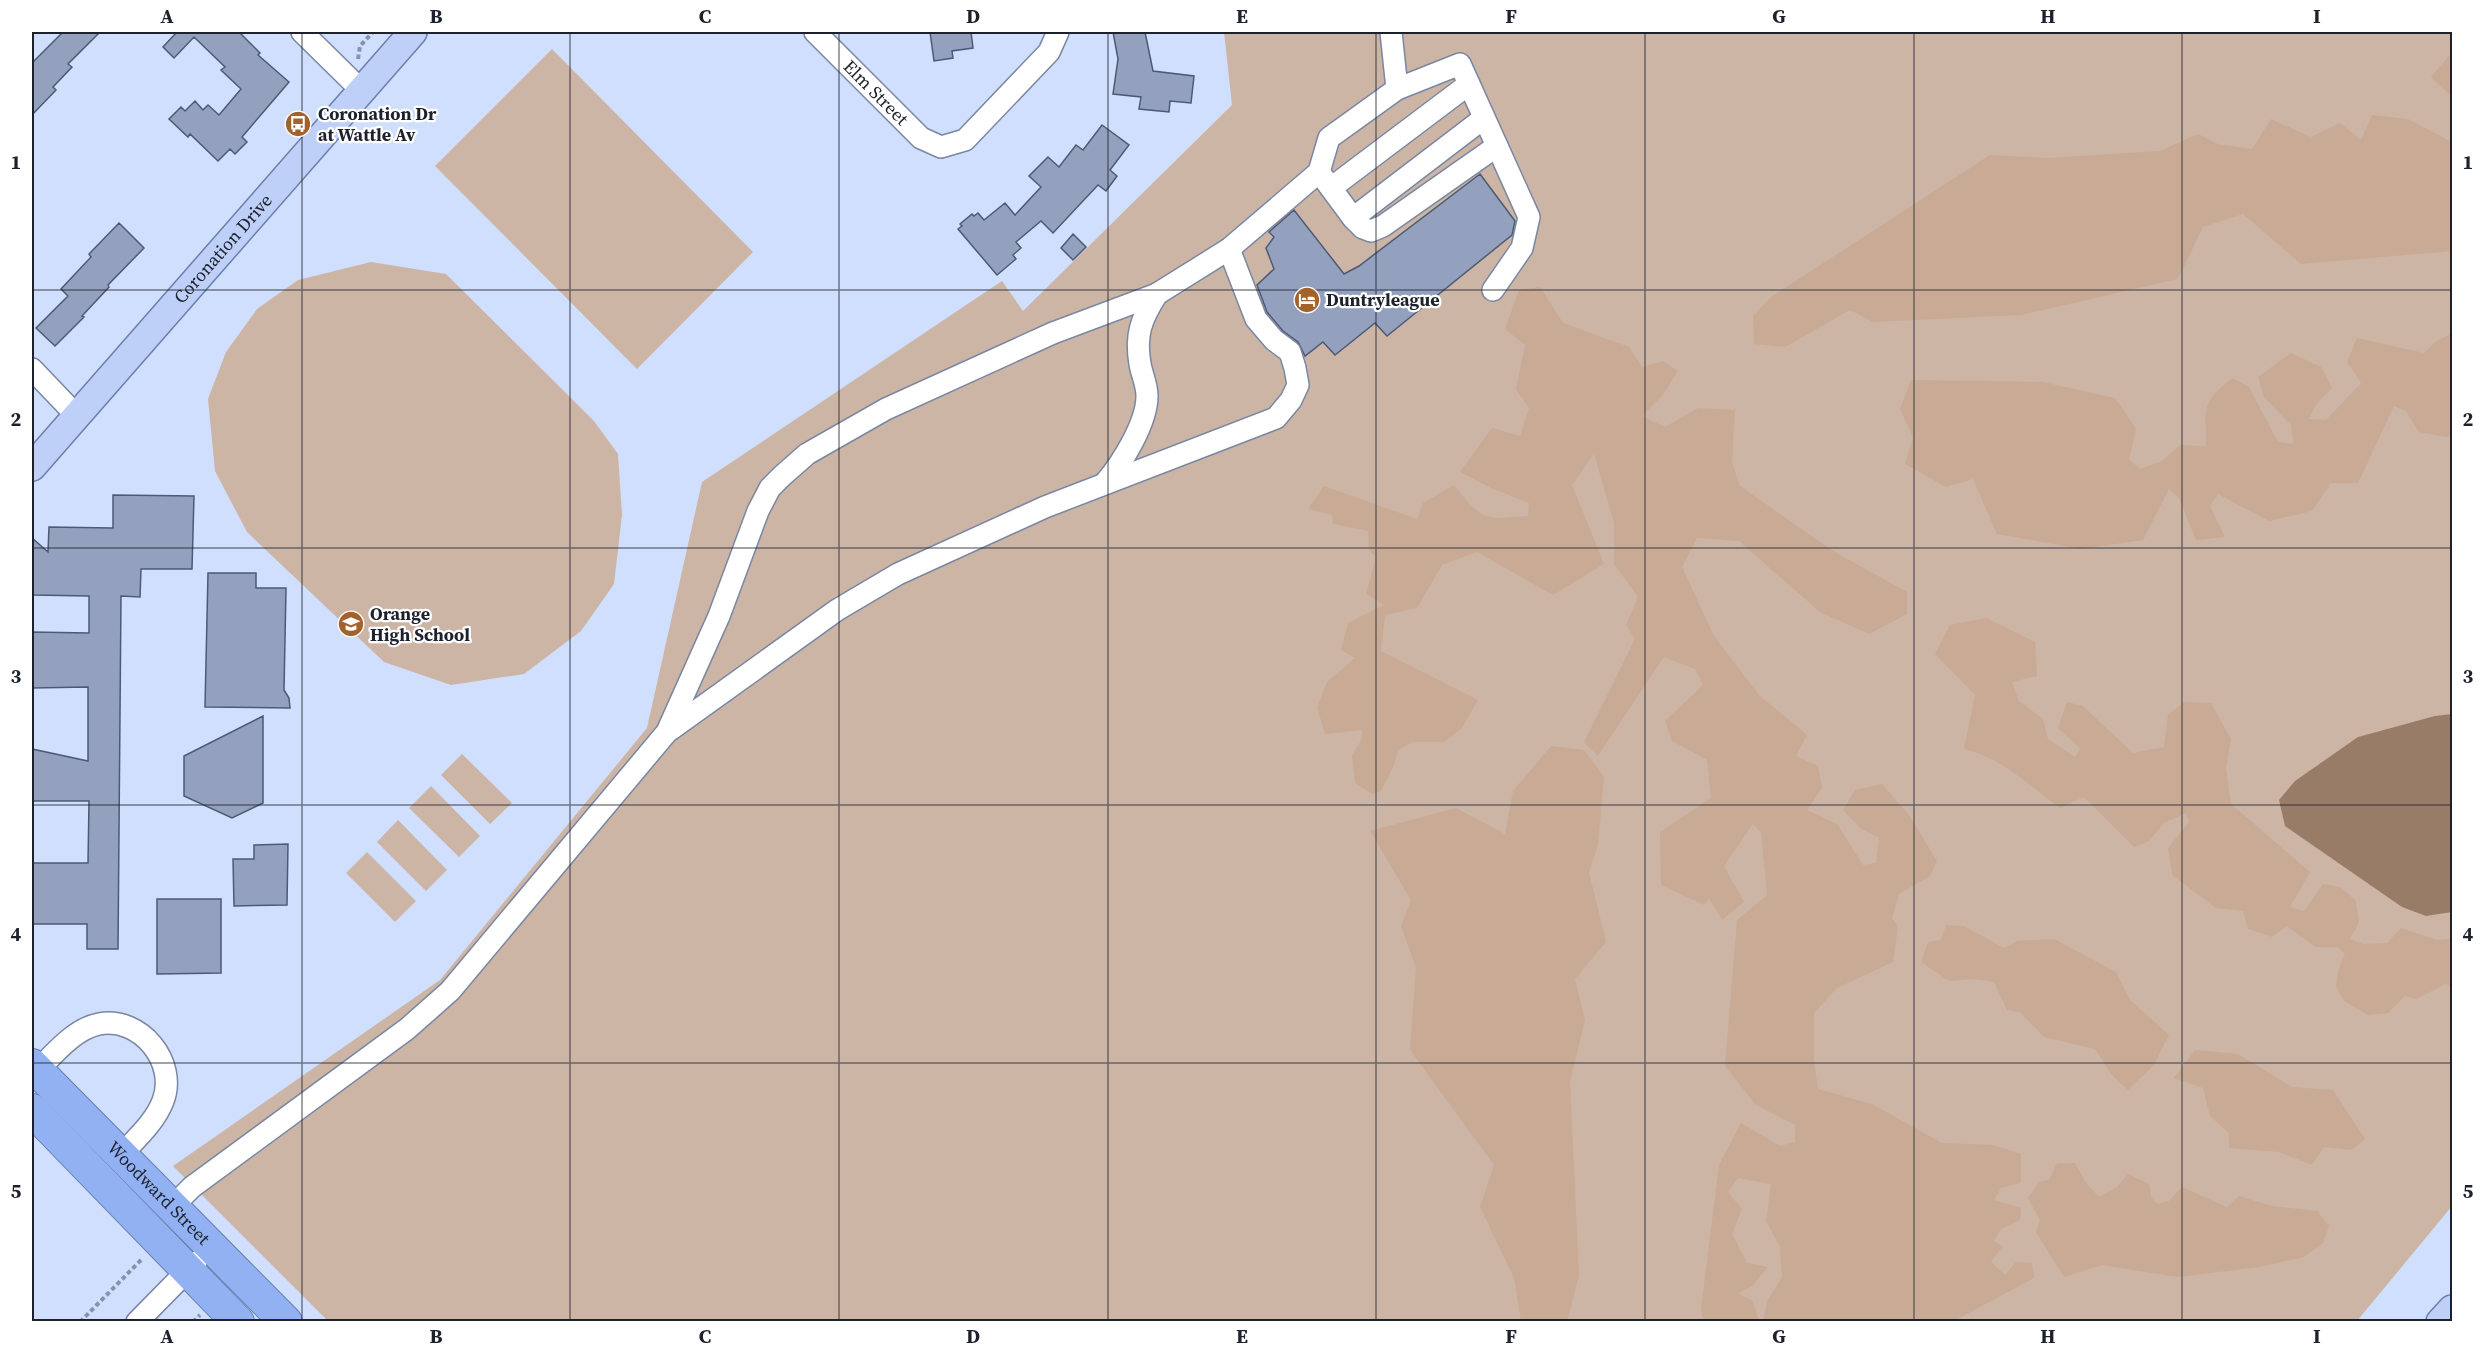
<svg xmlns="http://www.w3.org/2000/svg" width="2484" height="1353" viewBox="0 0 2484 1353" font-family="'Source Serif 4',serif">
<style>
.green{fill:#ccb5a5}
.forest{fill:#c9aa95}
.water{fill:#987c67}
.building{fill:#93a1be;stroke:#4d5a74;stroke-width:1.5}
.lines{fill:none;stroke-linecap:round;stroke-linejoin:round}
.minor-casing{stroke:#7987a3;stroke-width:24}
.major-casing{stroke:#697fad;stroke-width:30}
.highway-casing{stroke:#697fad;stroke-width:34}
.path{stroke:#8893aa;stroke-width:4;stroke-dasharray:4.5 3;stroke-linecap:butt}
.minor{stroke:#fff;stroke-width:21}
.major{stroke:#bed0f7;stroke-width:27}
.highway{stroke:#92b1f2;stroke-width:32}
.grid{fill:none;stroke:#1c212c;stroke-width:1.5;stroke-opacity:0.55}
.labels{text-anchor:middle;stroke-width:4.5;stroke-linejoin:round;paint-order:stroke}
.street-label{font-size:18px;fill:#1c212c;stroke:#fff}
.poi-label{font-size:18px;font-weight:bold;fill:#1c212c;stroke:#fff;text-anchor:start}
.neatline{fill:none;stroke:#1c212c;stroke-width:2}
.grid-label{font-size:20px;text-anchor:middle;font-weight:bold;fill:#1c212c}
</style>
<rect width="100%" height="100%" fill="#d0dffe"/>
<path class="green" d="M1224,32H2452V1206L2357,1321H328L173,1166L440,980L647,728L702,482L1002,281L1023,311L1232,105Z
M552,49L753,252L637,369L435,166Z
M371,262L446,274L594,421L618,454L622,515L614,584L581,631L524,674L451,685L384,662L247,532L215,471L208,399L226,352L257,309L298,280Z
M462,754L512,803L490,824L441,775Z
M431,786L480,836L459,857L409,808Z
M398,820L447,870L426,891L377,842Z
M367,852L416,901L395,922L346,873Z"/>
<path class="forest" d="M2452,52V97L2431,77Z
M2372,115L2408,119L2452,142V251L2301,264L2243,214L2203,227L2178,279L2021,315L1873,322L1850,310L1785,347L1754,344L1753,316L1771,297L1990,155L2047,158L2160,151L2198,134L2218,144L2252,149L2271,119L2311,137L2340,123L2361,140Z
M1540,287L1563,323L1629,347L1642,367L1663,361L1678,371L1663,395L1642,416L1665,427L1698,408L1735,410L1732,462L1740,486L1833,551L1907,592V614L1869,634L1820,612L1739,541L1697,538L1682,567L1714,636L1759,695L1807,735L1796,756L1818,766L1822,788L1807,810L1837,824L1863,865L1876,863L1879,838L1860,828L1843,810L1855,790L1882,784L1909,815L1937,861L1930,876L1899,894L1892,918L1898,926L1893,962L1837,988L1814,1013V1061L1818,1089L1872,1104L1942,1143L1994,1145L2021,1154V1183L2001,1188L1994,1200L2021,1208L2020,1220L2001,1229L1994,1241L2003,1246L1991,1262L2005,1275L2016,1262L2032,1263L2034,1278L1954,1321H1763L1767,1301L1782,1277L1780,1247L1766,1221L1771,1184L1738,1178L1728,1192L1742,1209L1732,1234L1747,1263L1768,1267L1753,1285L1738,1294L1752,1300L1759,1320L1703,1321L1701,1309L1719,1165L1741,1123L1780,1146L1795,1142V1125L1755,1104L1725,1066L1737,920L1767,895L1761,833L1753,824L1724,866L1744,902L1722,920L1709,898L1704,905L1661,885L1660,832L1711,798L1707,760L1672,741L1665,721L1703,685L1695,669L1664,657L1598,756L1584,742L1635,639L1626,625L1638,597L1614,564V523L1594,454L1572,485L1604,564L1553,595L1477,552L1442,565L1417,608L1385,615L1381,651L1478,700L1462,728L1444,742H1413L1398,750L1394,765L1381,791L1372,794L1355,783L1352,755L1362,739V730L1325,734L1317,707L1327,682L1355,658L1341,650L1348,623L1384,605L1366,594L1376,557L1369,550L1368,531L1333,524L1332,515L1308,509L1324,486L1417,519L1423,503L1454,485C1484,522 1481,519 1528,516L1529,503L1491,488L1460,472L1492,428L1520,436L1529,408L1516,389L1525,345L1505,329L1519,290Z
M2452,333V435L2447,437L2419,432L2406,411L2394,406L2358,483H2331L2312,511L2269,521L2218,494L2210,506L2225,537L2196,540L2179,498L2169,489L2143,540L2081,549L1997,534L1973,479L1946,487L1905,464L1913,437L1900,409L1911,380L2043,382L2115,398L2136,429L2129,459L2140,469L2162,461L2180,445L2206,446C2206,410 2200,402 2233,378L2249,387L2278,442L2293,444L2291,425L2264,397L2258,377L2291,353L2321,367L2332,388L2317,403L2309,419L2326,420L2361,383L2347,362L2357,338L2424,353L2435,342Z
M1986,618L2035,642L2037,676L2012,682L2019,701L2043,719L2048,739L2075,757L2080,748L2058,728L2067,702L2083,706L2133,753L2164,747L2168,715L2184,702L2211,703L2231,739L2226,769L2231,804L2310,872L2290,907L2304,911L2323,884L2340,887L2356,901L2359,922L2350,939L2363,944L2387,943L2401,928L2437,940L2452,939V987L2446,984L2416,999L2405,996L2388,1013L2368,1015L2344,1001L2336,986L2339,968L2345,954L2338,947H2315L2287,926L2272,937L2248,929L2243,911L2216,908L2172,875L2168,848L2189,822L2186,813L2164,823L2149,841L2134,847L2084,797L2060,808C2026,784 2006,760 1964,749L1975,695L1935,654L1950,625Z
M1551,746L1584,750L1604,777L1598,845L1589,872L1606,942L1575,979L1585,1020L1570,1082L1579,1276L1567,1321H1521L1514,1278L1480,1207L1494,1165L1410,1050L1416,968L1401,926L1411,900L1370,831L1456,808L1505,834L1513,791Z
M1946,925L1964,926L2004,948L2017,941L2054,939L2116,972L2130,1000L2169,1035L2154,1065L2128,1090L2112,1075L2095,1049L2044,1037L2020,1012L2007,1010L1994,982L1973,979L1949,981L1921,962L1928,942L1941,940Z
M2195,1050L2238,1054L2292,1087L2333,1090L2365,1139L2351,1150L2324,1147L2312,1165L2279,1152L2229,1148V1133L2210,1116L2203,1088L2174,1078Z
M2057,1163H2075L2086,1183L2099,1197L2117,1187L2128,1174L2149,1184L2151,1197L2157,1204L2169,1201L2182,1187L2227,1207L2239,1196L2272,1206L2317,1211L2329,1226L2323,1243L2304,1257L2259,1267L2178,1277L2102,1265L2064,1277L2036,1232L2040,1220L2028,1198L2039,1182L2049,1180Z"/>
<path class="water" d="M2452,714V912L2426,916L2402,907L2285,826L2279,800L2295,781L2358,737L2435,716Z"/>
<path class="building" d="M63,32H100L68,64L72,67L53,87L56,90L32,115V63Z
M177,32H239L260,53L258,55L289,82L242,137L247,142L235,154L230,149L218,161L190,134L188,137L169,119L181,107L185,111L195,101L203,110L208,105L219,115L241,89L221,70L225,67L194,37L174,58L163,47Z
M930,32H971L973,48L952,51L953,58L934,61Z
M1113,32H1145L1153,71L1194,76L1191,103L1170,101L1169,112L1139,109L1141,97L1113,94L1118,59Z
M1102,125L1129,145L1110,170L1117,176L1106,191L1098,185L1053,233L1041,221L1016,242L1021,248L1013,255L1016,259L997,275L958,229L962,226L960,224L972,214L974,216L978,213L984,220L1005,203L1015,215L1041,187L1029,176L1048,157L1059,167L1076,145L1083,150Z
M1480,174L1515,221L1512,235L1387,336L1375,323L1335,355L1323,342L1305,356L1298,342L1283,331L1267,312L1257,285L1274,269L1266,248L1274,237L1269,232L1294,210L1344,274L1359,266Z
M119,223L144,248L108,285L109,287L82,316L84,317L55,346L36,328L68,296L61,289L91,257L89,254Z
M1073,234L1086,247L1073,260L1061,248Z
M113,495L194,496L192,569H141L140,597L121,596L118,949H87V924H32V863H88L89,801H32V749L88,761V687L32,688V632L89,633V596L32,595V538L48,552L49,527L113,528Z
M208,573H256V588H286L284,690L289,698L290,708L205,707Z
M263,716V803L232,818L184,796V756Z
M288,844L287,905L234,906L233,859H254V845Z
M157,899H221V973L157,974Z"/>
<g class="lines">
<g class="minor-casing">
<g id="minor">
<path d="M302,32L361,90"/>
<path id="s1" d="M815,32L921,138L941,147L965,140L1049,52L1058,32"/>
<path d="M1391,32L1397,89"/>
<path d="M1319,172L1353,218L1484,118"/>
<path d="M1331,188L1469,84"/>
<path d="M1353,218L1363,228L1371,231L1383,226L1497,146"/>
<path d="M32,369L77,416"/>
<path d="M1105,483C1122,463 1147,423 1147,396C1147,385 1142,375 1140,364C1135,335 1141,319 1157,294"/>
<path d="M670,730L837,610L898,574L1045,507L1276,418L1291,400L1298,385L1295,368L1290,352L1274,340L1256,319L1229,249"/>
<path d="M37,1071C54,1054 74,1029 99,1024C140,1016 178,1062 163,1101C155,1122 136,1139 121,1155"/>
<path d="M172,1207L192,1187L407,1029L450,991L667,732L719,616L758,511L770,488L782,476L807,454L886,409L1053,333L1157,294L1229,249L1319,172L1329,138L1397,89L1460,64L1529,217L1522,248L1493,290"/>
<path d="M137,1322L196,1262"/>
</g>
</g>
<g class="major-casing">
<g id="major">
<path id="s2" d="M32,467L413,32"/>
<path d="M2440,1322L2452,1309"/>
</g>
</g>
<g class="highway-casing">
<g id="highway">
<path id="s3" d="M32,1065L286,1322"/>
<path d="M32,1110L238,1322"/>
</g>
</g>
<path class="path" d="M358,59L360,46L373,32
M80,1322L143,1258
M193,1322L200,1315"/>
<use href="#minor" class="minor"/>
<use href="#major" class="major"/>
<use href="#highway" class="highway"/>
</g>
<path class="grid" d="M302,32V1322M570,32V1322M839,32V1322M1108,32V1322M1376,32V1322M1645,32V1322M1914,32V1322M2182,32V1322M32,290H2452M32,548H2452M32,805H2452M32,1063H2452"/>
<defs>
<g id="bus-disc" transform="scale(1.35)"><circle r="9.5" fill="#a3622c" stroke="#fff"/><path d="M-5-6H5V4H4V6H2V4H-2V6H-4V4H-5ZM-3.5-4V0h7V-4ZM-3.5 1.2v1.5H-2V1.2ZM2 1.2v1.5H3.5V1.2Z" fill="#fff"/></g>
<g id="hotel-disc" transform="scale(1.35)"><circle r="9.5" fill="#a3622c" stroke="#fff"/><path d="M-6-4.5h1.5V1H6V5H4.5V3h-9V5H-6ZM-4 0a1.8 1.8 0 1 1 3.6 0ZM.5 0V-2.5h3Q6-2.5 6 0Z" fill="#fff"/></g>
<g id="school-disc" transform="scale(1.35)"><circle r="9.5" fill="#a3622c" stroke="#fff"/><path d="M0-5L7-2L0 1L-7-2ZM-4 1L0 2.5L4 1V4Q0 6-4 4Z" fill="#fff"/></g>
</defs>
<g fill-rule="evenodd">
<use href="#bus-disc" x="298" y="124"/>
<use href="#hotel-disc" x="1307" y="300"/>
<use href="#school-disc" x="351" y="624"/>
</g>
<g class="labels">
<g class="street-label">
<text dy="6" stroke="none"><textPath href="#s1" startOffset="86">Elm Street</textPath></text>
<text dy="6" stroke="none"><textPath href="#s2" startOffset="290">Coronation Drive</textPath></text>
<text dy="6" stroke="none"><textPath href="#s3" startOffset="180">Woodward Street</textPath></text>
</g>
<g class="poi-label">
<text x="318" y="120">Coronation Dr<tspan x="318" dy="21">at Wattle Av</tspan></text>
<text x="1326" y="306">Duntryleague</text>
<text x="370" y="620">Orange<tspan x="370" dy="21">High School</tspan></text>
</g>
</g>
<rect width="2484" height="1353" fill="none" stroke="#ffffff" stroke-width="66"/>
<rect x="33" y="33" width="2418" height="1287" class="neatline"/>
<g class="grid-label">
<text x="167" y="23">A</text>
<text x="436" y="23">B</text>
<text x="705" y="23">C</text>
<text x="973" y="23">D</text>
<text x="1242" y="23">E</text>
<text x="1511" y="23">F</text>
<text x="1779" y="23">G</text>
<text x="2048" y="23">H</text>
<text x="2317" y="23">I</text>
<text x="16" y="169">1</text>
<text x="2468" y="169">1</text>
<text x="16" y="426">2</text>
<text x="2468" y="426">2</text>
<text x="16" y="683">3</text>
<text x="2468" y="683">3</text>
<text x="16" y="941">4</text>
<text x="2468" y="941">4</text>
<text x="16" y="1198">5</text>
<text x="2468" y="1198">5</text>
<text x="167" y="1343">A</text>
<text x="436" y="1343">B</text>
<text x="705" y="1343">C</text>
<text x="973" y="1343">D</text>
<text x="1242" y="1343">E</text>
<text x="1511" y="1343">F</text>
<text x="1779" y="1343">G</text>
<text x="2048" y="1343">H</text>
<text x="2317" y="1343">I</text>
</g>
</svg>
